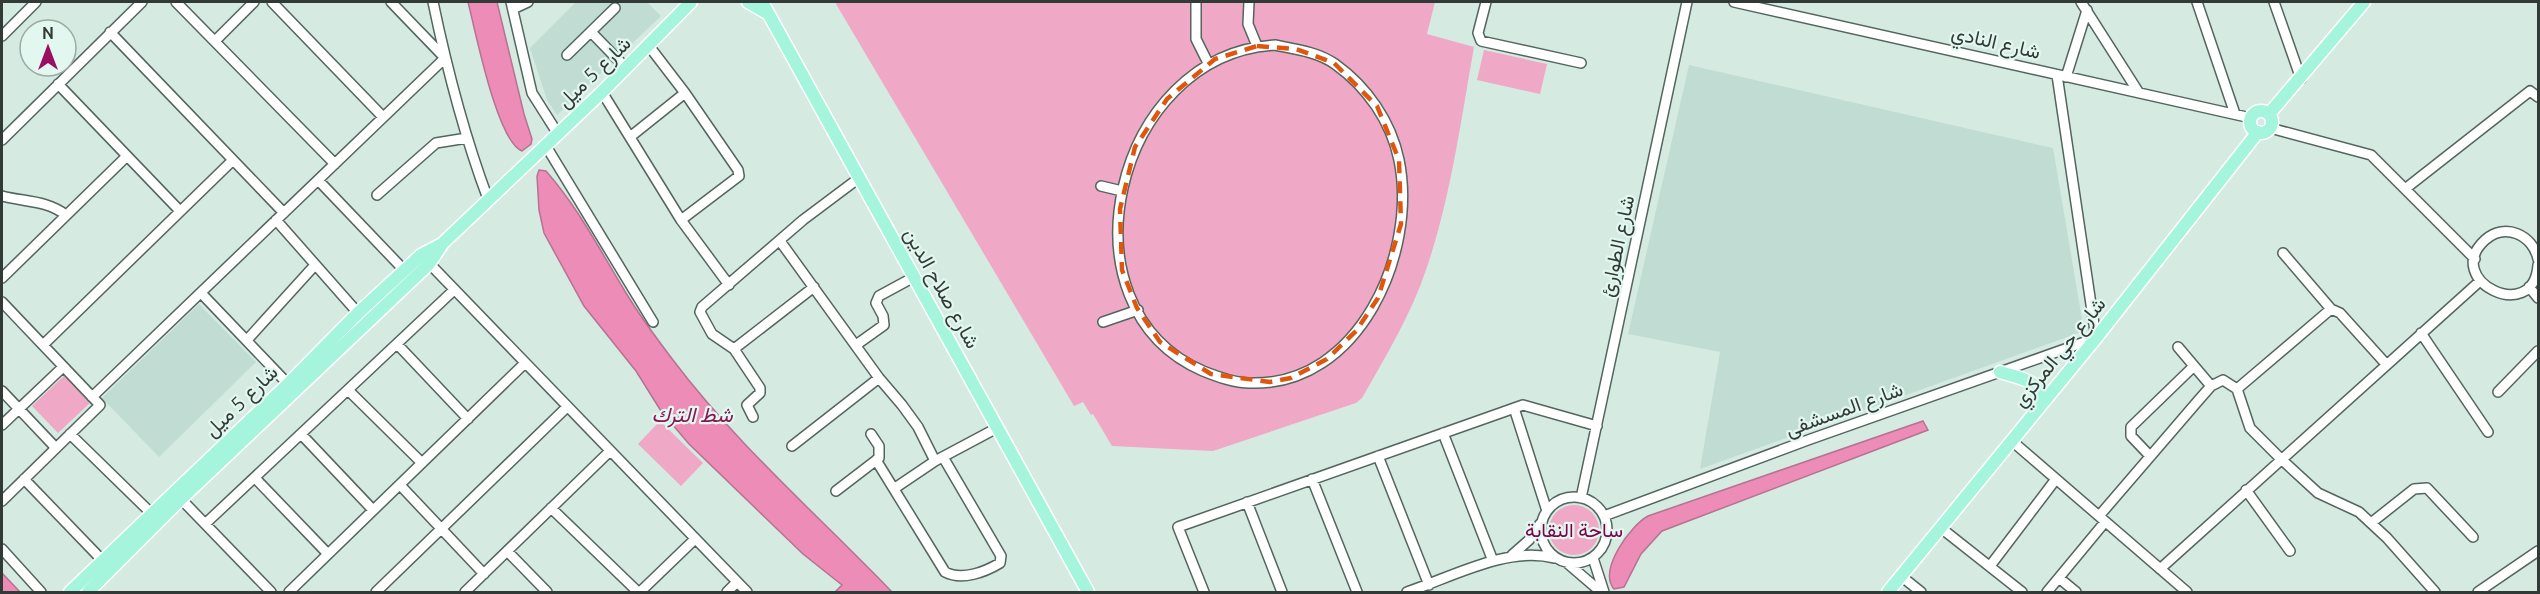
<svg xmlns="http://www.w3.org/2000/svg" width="2540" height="594" viewBox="0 0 2540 594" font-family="Ubuntu,Vazirmatn,sans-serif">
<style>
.built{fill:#c1ddd3}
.green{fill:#efa8c5}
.water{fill:#ed8cb7;stroke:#b57391;stroke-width:1.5}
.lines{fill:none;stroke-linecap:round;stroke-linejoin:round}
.minor-casing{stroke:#53655e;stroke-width:12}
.major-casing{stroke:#fff;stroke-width:15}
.minor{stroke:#fff;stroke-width:9}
.major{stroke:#a4f5dc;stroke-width:12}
.marked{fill:none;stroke:#df570e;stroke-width:4.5;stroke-dasharray:12 8;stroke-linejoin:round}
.labels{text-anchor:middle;stroke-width:4.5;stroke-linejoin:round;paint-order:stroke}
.street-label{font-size:20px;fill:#323a37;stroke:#e2f7ef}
.park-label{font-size:20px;fill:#7b014a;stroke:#e2f7ef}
.water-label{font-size:21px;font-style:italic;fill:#881655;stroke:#e2f7ef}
</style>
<rect width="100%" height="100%" fill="#d5eae1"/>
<path class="built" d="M576,2H647L661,16L557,115L547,100L530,48Z
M1689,65L2053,148L2084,331L1700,469L1720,352L1628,334Z
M199,304L256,362L159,457L102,398Z"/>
<path class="green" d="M837,2H1435L1427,34L1474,47C1461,120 1451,196 1427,267C1412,313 1386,356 1362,398L1356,403L1213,451L1112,446L1093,414L1091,415L1083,402L1074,406L836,4Z
M1484,50L1547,64L1540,94L1477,80Z
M65,375L91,402L58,433L32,406Z
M660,421L703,463L681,486L638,444Z
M1549 530a25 25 0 1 1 50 0a25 25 0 1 1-50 0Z"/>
<path class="water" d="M468,2H497L524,114L532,139L531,144L522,151C497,142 475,29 468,2Z
M539,170L546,171C580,210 599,249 626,293C640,316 657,339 673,360C737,445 819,516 892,592H835L842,585L803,554L689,444L661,411L636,371L584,306L544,233L539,210L537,176Z
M1923,421L1928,430L1662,531L1641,554L1624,587L1614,589C1598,570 1630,526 1648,516Z
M2,573L20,592H2Z"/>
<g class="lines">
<g class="minor-casing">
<path id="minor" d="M176,2L335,164
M272,2L383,117
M433,2C447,69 464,135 488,199
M511,2L532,93L558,134
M1196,2V39L1208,63
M1249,2L1248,24L1257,46
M1486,2L1478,33L1481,41L1581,63
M1734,2L2251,118
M2081,2L2139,93
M2197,2L2235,114
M2274,2L2301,79
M513,9L528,2
M110,32L284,213
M591,32L626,68
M2,36L36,2
M215,41L254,2
M1275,45C1295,49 1318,52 1335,64C1367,87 1391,121 1399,160C1418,253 1359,387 1250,383C1234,383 1218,377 1203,371C1055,307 1114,54 1275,45Z
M649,46L685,93L738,170L739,176L681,220
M567,55L615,8
M2066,77L2087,10
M58,84L180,211
M602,92L681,220L729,285
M2270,128L2371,155L2475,259
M630,137L685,93
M2,140L142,2
M546,146L653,322
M318,180L404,270
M1101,186L1122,191
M2405,189L2530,91L2538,97
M377,195L436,143L467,138
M2,196C25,202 46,200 66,215
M276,220L358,313
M780,241L879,378L902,405L918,427L935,461
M2283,253L2331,309L2340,313L2386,364
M2538,259C2533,235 2505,222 2485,240C2441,280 2534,326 2538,265
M426,260L747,592
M2,278L127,156
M2529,287L2538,298
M201,293L288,384
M2,302L100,405L2,501
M1103,322L1138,310
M2421,333L2488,432
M247,340L315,265
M397,344L468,419
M43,345L233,160
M856,345L884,325L883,316L876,303L879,296L914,277
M2178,347L2211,386
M734,349L814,287
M2237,389L2331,309
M348,390L422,463
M2,391L56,448
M2498,392L2538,351
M92,397L445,58L391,2
M1514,408L1547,511
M753,417L747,405L760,393V388L734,349L712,334L700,312L702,307L803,220L859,178
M2,425L63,367
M1443,433L1493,561
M70,434L152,514
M301,434L373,510
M2012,441L2187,592
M792,446L879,378
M1378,456L1429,585
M2150,456L2131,436V427L2194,366
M876,460L945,572C962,581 985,572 1000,563L1001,556L943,457
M255,478L328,554
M24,479L103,561
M1312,479L1357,592
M400,485L484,574
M895,488L935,461L997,428
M2246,490L2290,551
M836,491L879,458V446L871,434
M1541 530a33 33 0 1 1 66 0a33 33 0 1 1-66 0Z
M1581,498L1687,2
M181,499L271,592
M1247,502L1282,592
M551,508L638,592
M1604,516L1808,440L2096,338L2057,75
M2099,516L2197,402L2211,386L2223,380L2237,389L2250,428L2281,459L2318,493L2359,512L2387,538L2435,592
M2371,523L2414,489L2427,488L2473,537
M205,524L454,290
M1941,528L2022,592
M2,549L41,592
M507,551L547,592
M1512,555L1529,540L1540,524
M1593,558L1604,592
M1566,562L1601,592
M1990,566L2056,479
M2160,569L2480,281
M1901,576L1921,592
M2059,578L2076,592
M289,592L525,363
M376,592L567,407
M465,592L610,451
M640,592L695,539
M727,592L737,582
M1204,592L1178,527L1523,405L1597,426
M1407,592C1452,577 1507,546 1554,558
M2047,592L2105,522
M2478,592L2538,551"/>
</g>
<g class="major-casing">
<path id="major" d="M748,2L767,13
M762,2L1088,592
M2250 122a11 11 0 1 1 22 0a11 11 0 1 1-22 0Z
M2269,114L2364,2
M2000,372C2018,378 2042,379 2042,404
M70,592L288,384L358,313L421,255L442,244
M88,592L181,499L429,264L443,243L602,92L691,2
M1888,592L2096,338L2258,132"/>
</g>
<use href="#minor" class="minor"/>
<use href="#major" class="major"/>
</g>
<path class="marked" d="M1257,46L1296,49L1334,63L1377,106L1399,160L1401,224L1378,298L1356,331L1327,359L1291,378L1270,382L1211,374L1160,342L1137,308L1122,270L1120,209L1135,147L1167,99L1215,59Z"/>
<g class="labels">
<g class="street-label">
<text transform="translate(1996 42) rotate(13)" y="7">شارع النادي</text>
<text transform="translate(594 72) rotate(-44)" y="7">شارع 5 ميل</text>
<text transform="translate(1617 246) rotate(-78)" y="7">شارع الطوارئ</text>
<text transform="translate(942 288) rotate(61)" y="7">شارع صلاح الدين</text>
<text transform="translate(2059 352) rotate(-51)" y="7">شارع حي المركزي</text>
<text transform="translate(241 401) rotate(-44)" y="7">شارع 5 ميل</text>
<text transform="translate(1844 409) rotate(-20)" y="7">شارع المسشفى</text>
</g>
<g class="park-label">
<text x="1574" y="537">ساحة النقابة</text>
</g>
<g class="water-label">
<text x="692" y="422">شط الترك</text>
</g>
</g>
<rect width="2540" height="594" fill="none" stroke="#323a37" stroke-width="6"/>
<g transform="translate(48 48)"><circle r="28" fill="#e2f7ef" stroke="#9caba5" stroke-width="1.5"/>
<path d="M0-4.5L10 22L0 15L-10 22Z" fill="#9a0f60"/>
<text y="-9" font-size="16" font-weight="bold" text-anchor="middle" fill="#323a37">N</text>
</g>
</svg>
